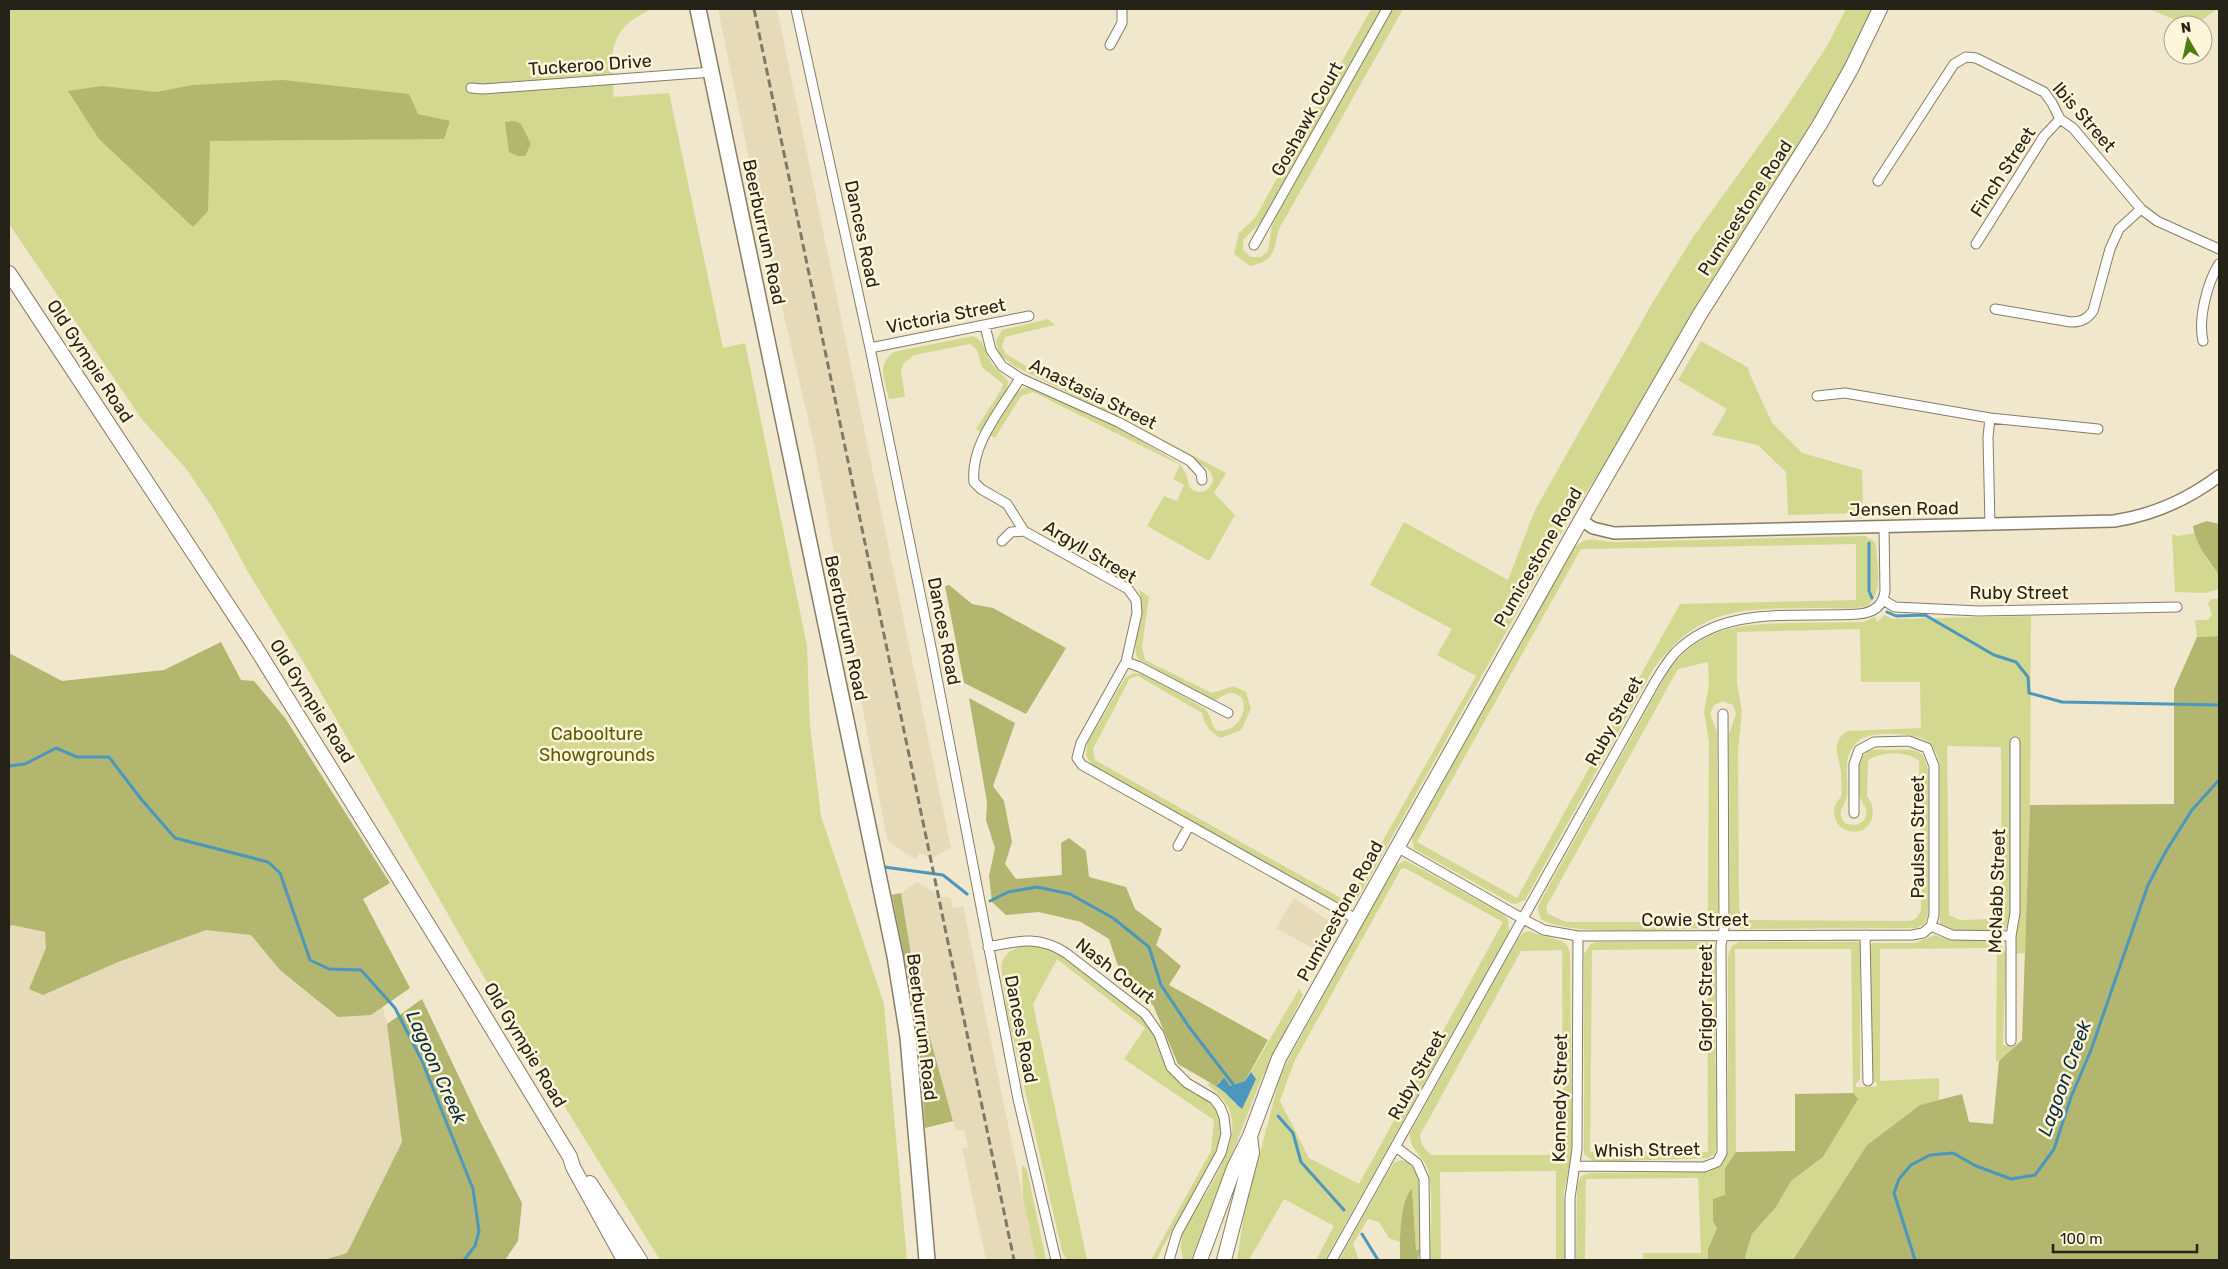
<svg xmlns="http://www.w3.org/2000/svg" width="2228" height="1269" viewBox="0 0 2228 1269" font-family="Rubik,sans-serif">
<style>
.built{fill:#e6dab9}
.green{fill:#d3d891;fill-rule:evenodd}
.forest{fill:#b2b66e}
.water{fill:#4b97bd}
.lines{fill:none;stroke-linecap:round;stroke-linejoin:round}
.stream{stroke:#4b97bd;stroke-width:3}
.minor-casing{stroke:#867d66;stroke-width:11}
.tertiary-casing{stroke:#867d66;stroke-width:14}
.secondary-casing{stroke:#867d66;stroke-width:16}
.primary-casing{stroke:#867d66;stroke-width:18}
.minor{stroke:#fff;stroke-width:9}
.tertiary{stroke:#fff;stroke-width:11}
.secondary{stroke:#fff;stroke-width:14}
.primary{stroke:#fff;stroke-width:15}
.rail{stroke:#7f7968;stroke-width:3;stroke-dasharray:8 4;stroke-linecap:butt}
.labels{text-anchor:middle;stroke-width:5;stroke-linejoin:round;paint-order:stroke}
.street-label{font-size:18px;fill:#252218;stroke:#fef5da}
.park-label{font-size:18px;fill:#5a5c02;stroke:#fef5da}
.water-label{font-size:19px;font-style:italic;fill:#092d3e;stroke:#fef5da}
</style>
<rect width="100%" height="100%" fill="#f1e7cd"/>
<path class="built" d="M718,9H777L951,848L937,855L934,858L919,853L917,859L912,858L887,840L814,444L762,222Z
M917,882L942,897H948L951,899L953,908L963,906L1036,1260H986L962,1148L968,1147L964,1130L956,1131L917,991L901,893Z
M9,887L353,893L389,1032L402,1142L347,1253L324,1260H9Z
M1294,898L1331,922L1332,930L1321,953L1276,928Z"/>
<path class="green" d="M9,9H650C644,13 637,17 631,21C606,40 612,70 614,97L669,93L723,348L745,343L807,646L810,726L821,816L884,1004L907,1260H660L484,977L308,670L248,572L216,513L187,470L141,418L9,224Z
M1371,9H1383L1262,221L1243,240V250L1251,257H1261L1268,251L1272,226L1279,210L1393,9H1403L1278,231C1274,252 1274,261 1250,266L1234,254L1239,233L1255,218Z
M1846,9H1874L1823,107L1693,311L1601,470L1572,514L1358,898C1351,905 1343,905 1334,902L1093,766L1086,756L1087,744L1125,678L1134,673L1143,674L1204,708C1211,714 1210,723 1216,730C1234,735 1249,713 1242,698C1231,689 1226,694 1216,700L1205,698L1137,658C1130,635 1150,613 1138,589L1149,597L1142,647L1145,660L1212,693L1234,686L1246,692L1251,709L1241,730L1221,738C1209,731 1205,726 1202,713L1138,676L1130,678L1093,749L1095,760L1339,897L1346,898L1352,895L1476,676L1437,655L1452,629L1370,585L1404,522L1508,580L1535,510L1653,302L1693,237L1784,111L1827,46Z
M2150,9H2217L2195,25H2186Z
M1048,319L1055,325L1005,337L1002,347L1006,354L1033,370L1226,473L1214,493L1235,515L1209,561L1147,526L1164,496L1177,501L1184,485L1173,479L1180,465L1033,392L1021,396L995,438L990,435L1017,393L1021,389L1031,386L1125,431L1180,464L1186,474L1190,488C1200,495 1206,493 1213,482L1212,475L1207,468L1130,423L1014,366L999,354L996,341L1002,330Z
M973,336L982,342L991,363L1008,381L1007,393L981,432L976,429L1001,390L1003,384L982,367L977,350L970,344L914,355L904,363L901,370L905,397L889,399C885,380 876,365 894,352Z
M1701,341L1749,368L1748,370L1772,423L1802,453L1862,470L1863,513L1788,515L1786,472L1758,445L1712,435L1727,409L1678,380Z
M2194,533L2207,560L2219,575V589L2205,593L2175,592L2172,534L2178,536Z
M1865,536L1874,541L1876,546C1877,565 1884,593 1867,606C1853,610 1836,608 1821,608C1748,609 1702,603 1654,668L1525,900L1515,904L1511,903L1414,849L1412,838L1571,552C1586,533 1593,541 1614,542ZM1856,544V600L1680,604L1517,898L1417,842L1581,549Z
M2212,599H2219V636L2197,637L2195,620H2208L2212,614L2208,603Z
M1885,615L1892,619L2031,616L2030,805L2025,953L2013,954L2019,737H2010V910L2008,926L2004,930C1992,932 1947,934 1940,924V765C1938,756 1935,748 1928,742C1917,732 1874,731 1861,739C1857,742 1853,747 1851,750C1843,763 1849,782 1847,796C1845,807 1835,812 1845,823C1855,827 1868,824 1866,810C1865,805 1861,801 1859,796C1857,786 1857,758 1867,752C1873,748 1883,750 1890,750C1901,750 1914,747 1923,755L1928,769V915L1924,924L1917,928L1745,929L1735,926L1730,919L1729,734L1736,714L1733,705L1723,701L1714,705L1710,714L1717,732L1718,917L1716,923L1708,928C1677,929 1560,937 1540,918L1538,907L1540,902L1667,673C1699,627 1739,624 1790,623C1814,623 1839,622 1863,622L1875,617L1877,622ZM1860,629L1861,682H1920L1921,728L1847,731C1830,743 1839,756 1841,773C1841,779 1842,790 1841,796C1840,799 1836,802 1835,806C1832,814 1836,825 1844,829C1866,840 1882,815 1867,796L1868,761C1877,751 1910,751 1919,761L1921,909C1919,916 1917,919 1909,921L1744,920L1739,910L1738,750L1742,712L1737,683V632ZM1708,662L1709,684L1704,712L1709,742L1708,916L1698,922H1566L1548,914L1546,907L1678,669ZM1947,746L2001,747L2002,908L2000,915L1996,919L1960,920L1949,915Z
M1405,860L1503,914L1508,919L1509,932L1325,1260H1316L1334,1226L1284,1199L1249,1260H1237L1244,1214L1280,1077L1288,1060L1395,866ZM1405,868L1503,922L1359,1184L1309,1158L1280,1101L1294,1062L1401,869Z
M1528,931L1562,941L1566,944L1570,952L1572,1153L1564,1193L1565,1260H1556V1171L1440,1172L1441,1260H1430C1430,1235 1434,1194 1428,1170C1424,1156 1408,1149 1410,1133L1517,940L1523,933ZM1562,950L1563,1155H1431L1422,1145L1420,1135L1521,951Z
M1935,935C1951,942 1989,935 1998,942C2002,945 2004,950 2006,955L2003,1045L2015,1047L1999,1061H1996L1997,948L1880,949V1081L1939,1078V1100L1920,1105L1867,1145L1793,1260H1746L1745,1257L1752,1234L1776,1207L1791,1181L1823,1157L1857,1099L1853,1093L1851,949H1735L1736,1152L1725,1168V1195L1717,1228L1708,1249V1260H1643V1253H1701L1698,1178L1586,1179L1585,1260H1576L1577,1189C1578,1180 1580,1174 1591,1173L1709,1172L1721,1165L1728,1149V955L1732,946L1739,942H1859L1863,949L1860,971V1080L1856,1083V1087H1876L1877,1083L1872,1081L1871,970L1868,950L1870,945L1874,943H1915Z
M1597,942H1705L1710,944L1715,951L1716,1147L1715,1153L1709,1158L1598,1162L1592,1160L1584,1154V954L1591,944ZM1707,949L1708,1152H1590L1592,950Z
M1024,946C1037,946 1049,948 1060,954C1074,961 1141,1013 1149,1025C1158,1040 1159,1060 1171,1073C1188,1093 1221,1096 1222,1128C1222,1159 1170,1228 1157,1260H1151L1211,1151L1214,1120L1124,1059L1145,1028L1057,959L1033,1004L1087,1260H1067L1062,1251L1007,1012L1001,965C1005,952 1012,949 1024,946Z
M1299,989L1303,995L1260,1082L1191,1260H1183L1181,1247L1182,1235C1197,1201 1249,1143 1227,1105C1222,1097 1215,1091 1208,1085L1210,1082L1228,1093L1235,1104L1256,1079L1251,1072Z
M1401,1160C1412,1161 1416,1168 1419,1178L1420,1250H1416L1412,1190C1400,1200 1401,1227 1400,1242L1389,1238L1379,1222L1368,1219L1353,1244L1359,1260H1339L1388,1172L1394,1163Z
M1022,1164L1027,1170L1046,1260H1036L1023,1198Z"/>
<path class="forest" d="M283,80L409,94L418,114L450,121L444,139L210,141L208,211L193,227L99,139L68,91L102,86L156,92L193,85Z
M515,121L521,124L531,144L525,156H518L509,152L505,122Z
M2207,521L2219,524V575C2208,559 2196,546 2193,526Z
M949,585L972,604L993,608L1066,648L1026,714L964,683L945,586Z
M2219,636V1260H1793L1867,1145L1920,1105L1962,1094L1969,1122L1993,1124L1999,1061L2022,1040L2030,805L2174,804V689L2197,637Z
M221,642L241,680L254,681L285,718L390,883L363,899L410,988L371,1015L338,1017L280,970L251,935L206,930L118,962L43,995L29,989L46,948L45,932L12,925L9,927V653L62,681L164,670Z
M969,698L1015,723L993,786L1004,801L1012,842L1005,864L1016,879L1062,875L1061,843L1069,838L1086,851L1089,877L1126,887L1135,909L1162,929L1156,945L1181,966L1169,985L1268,1040L1245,1081L1230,1086L1220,1081L1216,1086L1178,1064L1153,1005L1131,991L1117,963L1109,939L1081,922L1039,912L1006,915L992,902L989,876L995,848L986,820L987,802Z
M901,893L917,991L953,1121L925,1128L918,1027L892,895Z
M422,999L480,1121L522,1203L518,1241L505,1260H324L347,1253L402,1142L387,1024Z
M1853,1093L1858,1099L1823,1157L1791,1181L1776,1207L1752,1234L1745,1257L1746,1260H1708V1249L1717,1228L1713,1221V1199L1725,1195V1168L1736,1152L1795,1151V1094Z
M1412,1189L1416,1250H1420L1418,1260H1400C1400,1243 1399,1200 1412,1189Z"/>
<path class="water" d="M1251,1072L1256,1079L1242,1109C1232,1101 1228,1093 1216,1086L1224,1078L1230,1086L1245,1081Z"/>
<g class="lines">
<path class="stream" d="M1869,543V591L1872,598
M1887,612L1896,616L1925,615L1994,655L2016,662L2028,677L2029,693L2062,702L2219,705
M9,766L25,764L56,748L77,757H109L141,799L175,838L268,862L280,873L310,960L329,969L361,970L395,1008L422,1061L473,1189L479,1231L475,1246L464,1260
M884,867L943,875L967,894
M990,901L1008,892L1037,887L1070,894L1113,918L1149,947L1161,985L1189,1027L1236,1088
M1278,1116L1293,1133L1301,1162L1344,1210
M1362,1234L1378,1260
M1915,1260L1894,1193L1899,1179L1911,1165L1930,1155L1953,1153L1976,1166L2011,1179L2035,1175L2054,1149L2071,1097L2091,1050L2148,885L2166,851L2192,810L2219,780"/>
<g class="minor-casing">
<path id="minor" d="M796,9L870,348L931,647L1018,1099L1056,1260
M1110,45L1122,23V9
M471,88L483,89L712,72
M1878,181L1954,64L1966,57L1976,58L2044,92L2052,103L2060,119L2073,128L2141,209L2157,221L2219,249
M1976,244L2044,136L2060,119
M1254,245L1387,9
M1995,309L2071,322C2082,322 2087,319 2093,311L2110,249L2119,229L2141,209
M985,326L991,350L1002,366L1020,378L1118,422L1190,461L1201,473L1202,480
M2203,341C2198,319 2207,283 2219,264
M870,348L1029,316
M1020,378C1002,409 970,444 974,482L981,489L1007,504L1024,531
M1817,396L1845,393L1990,418L2098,429
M1990,418L1988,437L1990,525
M1002,541L1011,532L1024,531L1128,589L1136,600L1137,613L1126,662L1081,743L1077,758L1082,765L1356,919
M1883,600L1895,607L1979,611L2177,607
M1126,662L1140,667L1228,713
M1854,813V764L1859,750L1874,742L1909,741L1927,748L1934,766V915L1931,926
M1178,846L1189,826
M1397,847L1523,919L1544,930L1578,936L1912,935L1923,933L1931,926
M1931,926L1952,935L2011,936
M1865,935L1868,1081
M988,947C1018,941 1038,935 1066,953L1145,1014L1159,1034L1171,1067L1187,1083L1214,1099L1220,1107L1224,1117L1226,1134L1221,1153L1177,1233L1169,1260
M2011,1041V936L2015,913V742
M1396,1147L1417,1163L1424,1179L1425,1260
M1575,1166L1704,1167L1717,1162L1722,1153L1721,945L1724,929L1723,714
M1332,1260L1655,682C1661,672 1667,662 1675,653C1723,604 1796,618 1858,614C1873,613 1883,606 1885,591L1884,527
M1570,1260V1198L1577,1149L1578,936"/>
</g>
<g class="tertiary-casing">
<path id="tertiary" d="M1581,520L1593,528L1614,533L2114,521C2154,515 2187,500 2219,476"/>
</g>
<g class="secondary-casing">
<path id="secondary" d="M9,273L254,645L468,989L570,1157L573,1167L624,1260
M590,1183L640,1260
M1200,1260L1234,1168L1250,1136L1279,1058L1581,520L1700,314L1820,124L1851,69L1880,9
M1224,1260L1252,1153L1250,1136"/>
</g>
<g class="primary-casing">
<path id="primary" d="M698,9L895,956L908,1037L927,1260"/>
</g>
<use href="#minor" class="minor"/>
<use href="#tertiary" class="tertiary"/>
<use href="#secondary" class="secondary"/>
<use href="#primary" class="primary"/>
<path class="rail" d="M754,9L1014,1260"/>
</g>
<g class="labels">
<g class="street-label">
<text transform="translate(590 65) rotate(-4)" y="6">Tuckeroo Drive</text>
<text transform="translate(2084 117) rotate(49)" y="6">Ibis Street</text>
<text transform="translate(1307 119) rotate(-61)" y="6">Goshawk Court</text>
<text transform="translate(2003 172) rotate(-57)" y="6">Finch Street</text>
<text transform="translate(1745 208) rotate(-57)" y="6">Pumicestone Road</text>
<text transform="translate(764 232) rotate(78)" y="6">Beerburrum Road</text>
<text transform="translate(862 234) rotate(78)" y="6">Dances Road</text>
<text transform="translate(946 316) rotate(-11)" y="6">Victoria Street</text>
<text transform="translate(90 361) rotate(57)" y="6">Old Gympie Road</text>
<text transform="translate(1093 394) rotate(26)" y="6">Anastasia Street</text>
<text transform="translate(1904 509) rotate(-1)" y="6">Jensen Road</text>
<text transform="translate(1090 552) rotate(31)" y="6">Argyll Street</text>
<text transform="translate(1538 557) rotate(-60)" y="6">Pumicestone Road</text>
<text x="2019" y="599">Ruby Street</text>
<text transform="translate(846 628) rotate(78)" y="6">Beerburrum Road</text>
<text transform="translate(944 631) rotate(79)" y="6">Dances Road</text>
<text transform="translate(312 701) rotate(58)" y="6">Old Gympie Road</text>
<text transform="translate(1614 721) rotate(-61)" y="6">Ruby Street</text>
<text transform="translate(1918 837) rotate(-90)" y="6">Paulsen Street</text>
<text transform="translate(1997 891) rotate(-88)" y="6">McNabb Street</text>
<text transform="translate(1340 911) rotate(-61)" y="6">Pumicestone Road</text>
<text x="1695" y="926">Cowie Street</text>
<text transform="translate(1115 971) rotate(38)" y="6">Nash Court</text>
<text transform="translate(1706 998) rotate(-90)" y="6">Grigor Street</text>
<text transform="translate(922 1027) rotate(83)" y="6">Beerburrum Road</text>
<text transform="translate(1021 1029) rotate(79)" y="6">Dances Road</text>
<text transform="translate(525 1045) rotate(59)" y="6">Old Gympie Road</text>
<text transform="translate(1417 1075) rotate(-61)" y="6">Ruby Street</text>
<text transform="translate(1560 1098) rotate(-89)" y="6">Kennedy Street</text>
<text transform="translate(1647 1150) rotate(-1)" y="6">Whish Street</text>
</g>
<g class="park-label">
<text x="597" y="740">Caboolture<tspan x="597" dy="21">Showgrounds</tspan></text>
</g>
<g class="water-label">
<text transform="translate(437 1067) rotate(66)" y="7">Lagoon Creek</text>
<text transform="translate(2064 1078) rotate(-70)" y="7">Lagoon Creek</text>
</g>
</g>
<rect width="2228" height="1269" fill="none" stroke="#252218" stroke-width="20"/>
<g transform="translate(2188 40) rotate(351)"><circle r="24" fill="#fef5da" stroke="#a7a18c"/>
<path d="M0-4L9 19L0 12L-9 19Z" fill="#4c7e0e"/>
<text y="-8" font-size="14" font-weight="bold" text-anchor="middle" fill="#252218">N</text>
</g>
<path d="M2053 1244v8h144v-8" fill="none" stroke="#252218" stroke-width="2.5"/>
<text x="2060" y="1244" font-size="15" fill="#252218" stroke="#fef5da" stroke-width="4" paint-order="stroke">100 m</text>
</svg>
